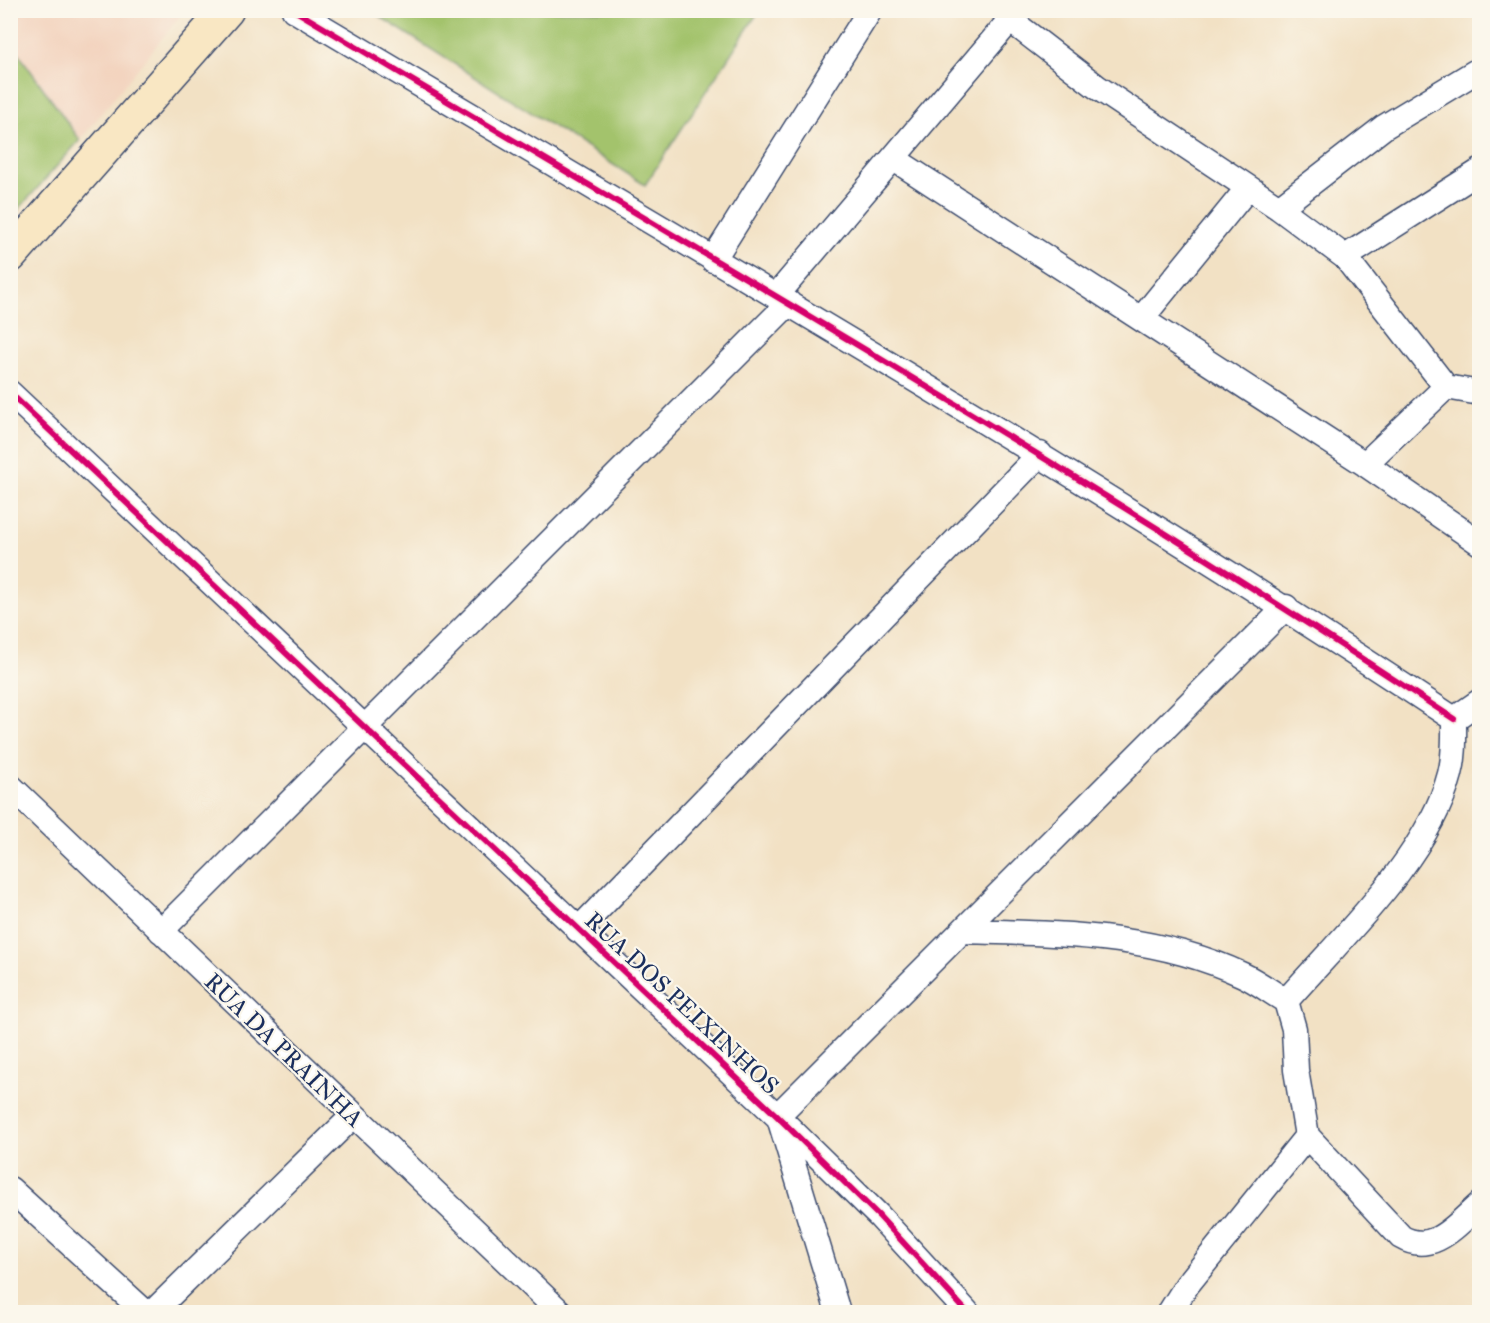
<svg xmlns="http://www.w3.org/2000/svg" width="1490" height="1323" viewBox="0 0 1490 1323" font-family="'IM FELL Great Primer',serif">
<style>
.built{fill:#f3d4bf}
.green{fill:#a3c36c;stroke:#5f7965;stroke-width:1.5}
.lines{fill:none;stroke-linecap:round;stroke-linejoin:round}
.street-casing{stroke:#3b4a6d;stroke-width:27}
.secondary-casing{stroke:#3b4a6d;stroke-width:36}
.street{stroke:#fff;stroke-width:24}
.secondary{stroke:#f9e7c3;stroke-width:33}
.cycleway-casing{stroke:#fbf7ec;stroke-width:10}
.cycleway{stroke:#d6006c;stroke-width:6}
.labels{text-anchor:middle;stroke-width:4.5;stroke-linejoin:round;paint-order:stroke}
.street-label{font-size:24px;fill:#1b2f5e;stroke:#fbf7ec}
</style>
<rect width="100%" height="100%" fill="#fbf7ec"/>
<filter id="ink" filterUnits="userSpaceOnUse"><feTurbulence type="fractalNoise" baseFrequency=".0167" numOctaves="2"/><feDisplacementMap in="SourceGraphic" scale="12" xChannelSelector="R" yChannelSelector="G"/><feConvolveMatrix kernelMatrix="1 2 1 2 8 2 1 2 1" color-interpolation-filters="sRGB"/></filter>
<filter id="wash" filterUnits="userSpaceOnUse"><feTurbulence type="fractalNoise" baseFrequency=".008" numOctaves="4" result="noise"/><feDisplacementMap in="SourceGraphic" scale="24" xChannelSelector="R" yChannelSelector="G"/><feGaussianBlur stdDeviation="1.35" result="paint"/><feColorMatrix in="noise" values="0 0 0 0 0 0 0 0 0 0 0 0 0 0 0 0 0 1.4 0 .05"/><feComposite in="paint" operator="in"/></filter>
<g filter="url(#wash)">
<rect width="100%" height="100%" fill="#f2e1c4"/>
<path class="built" d="M10,11L184,10V11L80,140L11,43Z"/>
<path class="green" d="M371,11H759L645,185Z
M11,43L80,140L11,218H10Z"/>
</g>
<g filter="url(#ink)">
<g class="lines">
<g class="street-casing">
<path id="street" d="M294,10C683,242 1076,468 1454,719
M1003,10L1010,20L1097,87L1279,208L1345,257L1446,387
M894,159L1365,464L1480,543
M1279,208L1384,127L1480,69
M1345,257L1480,171
M713,260L870,10
M777,295L1010,20
M1142,318L1247,189
M10,393L777,1116L879,1216L967,1312
M1365,464L1446,387L1480,393
M10,786L560,1312
M578,930L1040,454
M161,931L789,303
M963,931C1059,934 1154,933 1243,975C1258,982 1272,993 1286,1001
M1286,1001C1342,937 1429,856 1450,774C1455,756 1454,737 1454,719L1480,701
M1286,1001L1294,1029L1296,1070L1307,1136L1401,1237C1433,1256 1457,1224 1480,1204
M777,1116L1286,607
M780,1121L838,1312
M10,1189L145,1312
M153,1312L353,1116
M1170,1312L1187,1285L1307,1136"/>
</g>
<g class="secondary-casing">
<path id="secondary" d="M10,256L227,10"/>
</g>
<use href="#street" class="street"/>
<use href="#secondary" class="secondary"/>
<g class="cycleway-casing">
<path id="cycleway" d="M294,10C683,242 1076,468 1454,719
M10,393L777,1116L879,1216L967,1312"/>
</g>
<use href="#cycleway" class="cycleway"/>
</g>
</g>
<g class="labels">
<g class="street-label">
<text transform="translate(682 1003) rotate(43)" y="8">RUA DOS PEIXINHOS</text>
<text transform="translate(284 1050) rotate(44)" y="8">RUA DA PRAINHA</text>
</g>
</g>
<rect width="1490" height="1323" fill="none" stroke="#fbf7ec" stroke-width="36"/>
</svg>
